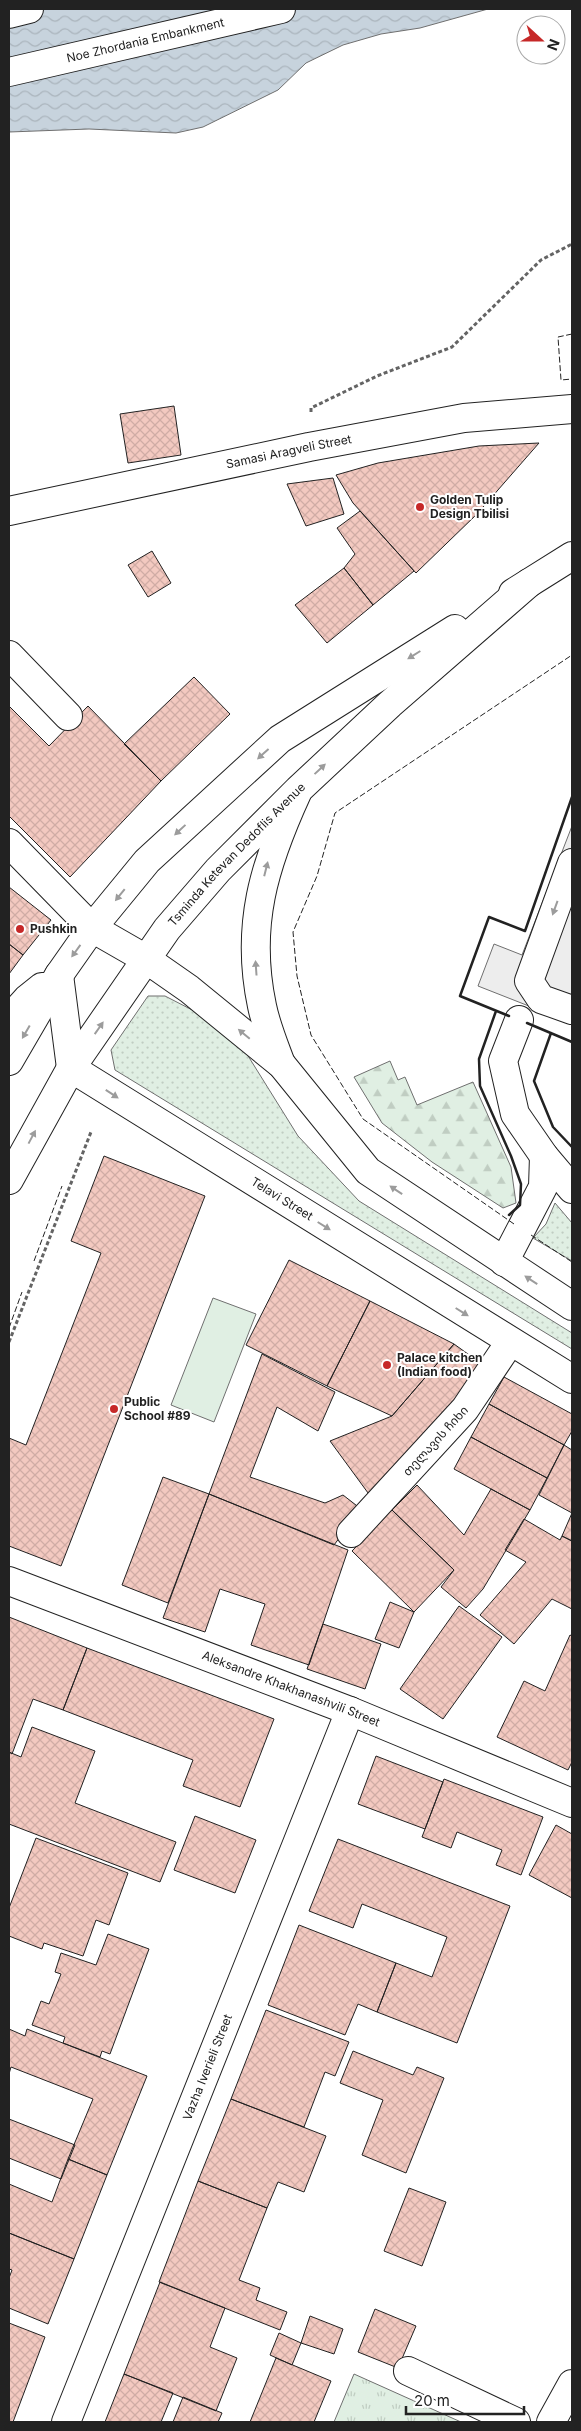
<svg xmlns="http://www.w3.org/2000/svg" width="581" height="2431" viewBox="0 0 581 2431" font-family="Inter,'Noto Sans Georgian',sans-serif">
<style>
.grass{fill:url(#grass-dots);stroke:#6f6f6f}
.forest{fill:url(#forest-firs);stroke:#6f6f6f}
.park{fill:url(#park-tufts);stroke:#6f6f6f}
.pitch{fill:#e0efe3;stroke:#6f6f6f}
.parking{fill:#ededed;stroke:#6f6f6f}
.water{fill:url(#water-waves);stroke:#6f6f6f}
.building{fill:url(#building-cross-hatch);stroke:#222}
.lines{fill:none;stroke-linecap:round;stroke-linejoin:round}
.minor-casing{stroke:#222;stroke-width:30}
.major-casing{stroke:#222;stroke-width:30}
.path{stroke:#646464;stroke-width:3;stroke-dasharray:4 2.5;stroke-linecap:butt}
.minor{stroke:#fff;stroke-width:28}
.major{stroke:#fff;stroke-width:28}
.fence{stroke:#222;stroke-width:1;stroke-dasharray:6 2.5;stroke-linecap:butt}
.wall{stroke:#222;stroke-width:2.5}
.oneway{fill:#9c9c9c}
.poi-dot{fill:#c62828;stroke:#fff;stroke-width:2}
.labels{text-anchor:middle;stroke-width:4;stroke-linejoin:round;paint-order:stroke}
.street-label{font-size:12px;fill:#222;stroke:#fff}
.poi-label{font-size:12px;font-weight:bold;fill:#222;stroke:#fff;text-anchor:start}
</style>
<defs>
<pattern id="grass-dots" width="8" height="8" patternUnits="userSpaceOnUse" patternTransform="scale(1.25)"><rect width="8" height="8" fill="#e0efe3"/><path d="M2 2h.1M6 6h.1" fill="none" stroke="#c0cdc2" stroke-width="1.8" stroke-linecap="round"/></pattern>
<pattern id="forest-firs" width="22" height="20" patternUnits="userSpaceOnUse" patternTransform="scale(1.25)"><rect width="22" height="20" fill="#e0efe3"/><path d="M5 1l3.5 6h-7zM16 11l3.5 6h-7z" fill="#c0cdc2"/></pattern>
<pattern id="park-tufts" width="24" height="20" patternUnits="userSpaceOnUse" patternTransform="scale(1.25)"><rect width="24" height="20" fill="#e0efe3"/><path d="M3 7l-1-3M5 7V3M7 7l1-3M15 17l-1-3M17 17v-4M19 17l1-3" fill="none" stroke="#c0cdc2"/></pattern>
<pattern id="water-waves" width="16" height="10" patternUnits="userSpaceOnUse" patternTransform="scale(1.25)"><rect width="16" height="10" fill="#c7d3dd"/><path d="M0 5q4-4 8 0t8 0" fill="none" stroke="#abb5bd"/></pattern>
<pattern id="building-cross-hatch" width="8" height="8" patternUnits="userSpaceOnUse" patternTransform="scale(1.25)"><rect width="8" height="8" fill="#f3c9c0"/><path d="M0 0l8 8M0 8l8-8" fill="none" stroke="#d0aca5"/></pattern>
</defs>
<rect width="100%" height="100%" fill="#fff"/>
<path class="grass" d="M148,996H165L204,1016L245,1051L298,1136L359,1201L572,1333V1349L115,1070L111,1050Z
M555,1203L572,1223V1261L533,1238L546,1224Z"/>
<path class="forest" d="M390,1061L398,1080L405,1077L417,1105L473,1082L511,1167L516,1203L503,1208L432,1162L382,1123L354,1077Z"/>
<path class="park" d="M354,2374L461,2422H334Z"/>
<path class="pitch" d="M213,1298L256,1314L214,1422L171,1405Z"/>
<path class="parking" d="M572,826V1023L478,986L494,944L522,955Z"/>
<path class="water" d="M9,9H488L420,28L381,34L343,45L306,63L278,90L203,127L176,133L89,129L9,132Z"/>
<path class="building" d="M174,406L181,455L128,463L120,414Z
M539,443L477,514L416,573L353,503L336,475L378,463L479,446Z
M333,478L344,514L306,526L287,484Z
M360,511L414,571L373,605L344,568L355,554L337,528Z
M152,551L171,583L148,597L128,565Z
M344,568L373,605L327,643L295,605Z
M194,677L230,714L161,781L124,744Z
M9,706L49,746L88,706L161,781L70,877L9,816Z
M9,887L51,920L23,955L9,944Z
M9,944L23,955L9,974Z
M104,1156L205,1196L61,1566L9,1546V1438L26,1445L101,1253L71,1241Z
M289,1260L370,1301L327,1386L246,1345Z
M370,1301L454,1344L392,1416L327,1386Z
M454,1344L486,1367L371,1497L330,1441L392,1416Z
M262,1354L335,1392L318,1431L277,1407L250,1477L325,1503L343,1495L361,1509L334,1545L209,1494Z
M504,1377L572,1414V1431L564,1445L489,1404Z
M489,1404L564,1445L547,1478L471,1437Z
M471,1437L547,1478L530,1510L454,1469Z
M564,1445L572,1450V1513L539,1495Z
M163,1477L209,1494L168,1603L122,1585Z
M417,1485L464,1535L491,1489L530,1510L483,1589L466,1608L441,1587L454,1570L392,1510Z
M209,1494L348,1550L309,1665L251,1645L265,1604L220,1589L205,1632L163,1618Z
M392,1510L454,1570L414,1612L352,1551Z
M572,1513V1541L562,1536Z
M524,1519L560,1540L562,1536L572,1541V1609L552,1599L514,1644L480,1615L526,1562L505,1550Z
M390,1602L414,1612L399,1648L375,1639Z
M459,1606L502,1637L443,1719L400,1689Z
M9,1617L87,1648L63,1710L33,1699L12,1754L9,1752Z
M323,1624L381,1644L365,1689L307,1669Z
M570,1635L572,1636V1762L568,1770L497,1737L524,1681L545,1691Z
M87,1648L274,1719L240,1807L183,1786L193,1760L63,1710Z
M32,1727L95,1751L75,1803L176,1842L160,1882L9,1824V1752L21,1757Z
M376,1756L443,1782L425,1829L358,1804Z
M444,1779L543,1817L521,1875L496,1865L502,1850L457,1832L451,1848L422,1837Z
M195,1816L256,1840L235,1893L174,1870Z
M556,1825L572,1834V1898L529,1875Z
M36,1838L128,1873L109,1925L96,1920L83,1956L44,1943L42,1949L9,1936V1908Z
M338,1839L510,1906L457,2043L377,2012L396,1963L432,1977L447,1937L362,1904L353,1928L309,1911Z
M299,1925L396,1963L377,2012L358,2004L345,2035L268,2005Z
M108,1934L149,1949L110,2054L102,2051L100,2057L63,2043L65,2037L32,2025L41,2001L49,2004L61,1974L55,1972L61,1953L96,1965Z
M266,2010L349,2042L335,2076L325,2072L304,2127L231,2099Z
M9,2029L25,2036L27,2029L147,2076L107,2175L68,2159L93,2099L11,2067L9,2074Z
M353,2051L413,2075L417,2067L444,2078L406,2173L362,2155L383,2100L340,2083Z
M231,2099L326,2136L304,2192L278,2182L267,2208L198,2181Z
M9,2119L75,2145L61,2179L9,2158Z
M68,2159L107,2175L74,2259L9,2233V2184L52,2202Z
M198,2181L267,2208L239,2280L260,2288L256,2300L287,2312L280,2330L159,2282Z
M409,2188L446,2202L422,2266L384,2251Z
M9,2233L74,2259L48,2324L9,2308V2278L12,2270L9,2269Z
M160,2282L225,2308L210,2347L237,2358L216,2411L124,2374Z
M375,2309L416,2326L398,2368L358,2352Z
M310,2316L343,2329L334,2354L301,2343Z
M9,2323L45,2337L13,2422H9Z
M279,2333L301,2343L292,2365L270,2355Z
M276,2358L331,2381L314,2422H250Z
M124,2374L173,2393L161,2422H105Z
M183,2397L222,2413L218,2422H173Z"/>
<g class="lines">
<g class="minor-casing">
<g id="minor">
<path id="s1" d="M9,511L309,447L464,418L572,409"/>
<path d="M9,655L68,716"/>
<path d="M9,843L92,928L146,959L189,989L282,1065L368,1171L572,1306"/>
<path d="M572,863L529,981L541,999L572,1010"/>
<path id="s2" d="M59,975L71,1068L572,1379"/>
<path d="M519,1020L503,1061L515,1114L544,1156L572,1189"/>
<path d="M281,1064C274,1045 266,1026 262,1006C245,926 264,865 297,793"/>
<path d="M504,1262L543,1187L544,1156"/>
<path id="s3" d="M351,1533L465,1409L510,1342"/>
<path id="s4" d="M9,1581L350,1711L572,1803"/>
<path d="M408,2371L516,2422"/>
<path id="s5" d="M66,2422L350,1711"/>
<path d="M551,2422L572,2384"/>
</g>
</g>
<g class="major-casing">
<g id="major">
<path d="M9,14L29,9"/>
<path id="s6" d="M9,72L281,9"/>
<path d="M513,593L572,556"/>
<path d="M9,1019L27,999L42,987"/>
<path d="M9,1061L59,975L92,928L147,861L280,739L455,629"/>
<path id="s7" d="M9,1180L71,1068L167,929L218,870L298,790L390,704L529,583"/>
</g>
</g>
<path class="path" d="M311,412V408L377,376L452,347L541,260L572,244
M9,1342L91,1132"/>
<use href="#minor" class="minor"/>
<use href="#major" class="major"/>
<path class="fence" d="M572,334L558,337L561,380L572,379
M514,1224L363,1119L311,1035L297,976L293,932L317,876L335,813L572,655
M531,1235L572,1262
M34,1261L62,1186
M9,1328L22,1292"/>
<path class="wall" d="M496,1011L479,1059L480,1086L511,1156L521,1184L520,1205L509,1215
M509,1016L460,996L489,917L525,931L572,797
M527,1023L572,1042
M551,1033L534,1081L553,1127L572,1147"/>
</g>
<defs><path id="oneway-solid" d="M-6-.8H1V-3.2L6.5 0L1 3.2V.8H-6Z" transform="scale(1.25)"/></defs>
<g class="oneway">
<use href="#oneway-solid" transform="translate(414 655) rotate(148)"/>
<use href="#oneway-solid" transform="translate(263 754) rotate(138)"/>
<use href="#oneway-solid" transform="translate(320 769) rotate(-43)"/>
<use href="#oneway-solid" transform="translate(180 830) rotate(137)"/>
<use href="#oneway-solid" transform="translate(266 869) rotate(-76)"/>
<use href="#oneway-solid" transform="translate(120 895) rotate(129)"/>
<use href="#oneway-solid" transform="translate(555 908) rotate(110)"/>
<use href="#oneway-solid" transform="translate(76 951) rotate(126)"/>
<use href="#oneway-solid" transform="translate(256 968) rotate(-94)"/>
<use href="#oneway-solid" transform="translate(99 1028) rotate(-55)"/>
<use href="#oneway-solid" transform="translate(26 1032) rotate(120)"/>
<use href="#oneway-solid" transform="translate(244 1034) rotate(-140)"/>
<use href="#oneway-solid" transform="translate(112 1094) rotate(33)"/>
<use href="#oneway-solid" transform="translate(32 1137) rotate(-62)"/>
<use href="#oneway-solid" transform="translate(396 1190) rotate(-146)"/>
<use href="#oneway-solid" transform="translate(324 1226) rotate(32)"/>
<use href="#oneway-solid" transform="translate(531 1280) rotate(-147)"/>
<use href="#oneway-solid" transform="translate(462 1312) rotate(32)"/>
</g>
<g class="poi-dot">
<circle cx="420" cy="507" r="5"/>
<circle cx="20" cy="929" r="5"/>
<circle cx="387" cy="1365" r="5"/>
<circle cx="114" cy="1409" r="5"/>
</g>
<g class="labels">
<g class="street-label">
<text dy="4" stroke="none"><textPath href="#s6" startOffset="140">Noe Zhordania Embankment</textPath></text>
<text dy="4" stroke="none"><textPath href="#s1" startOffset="286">Samasi Aragveli Street</textPath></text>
<text dy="4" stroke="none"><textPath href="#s7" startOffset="399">Tsminda Ketevan Dedoflis Avenue</textPath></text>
<text dy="4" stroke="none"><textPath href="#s2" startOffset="342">Telavi Street</textPath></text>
<text dy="4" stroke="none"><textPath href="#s3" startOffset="125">თელავის ჩიხი</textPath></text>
<text dy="4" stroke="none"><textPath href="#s4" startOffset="302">Aleksandre Khakhanashvili Street</textPath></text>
<text dy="4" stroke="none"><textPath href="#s5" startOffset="382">Vazha Iverieli Street</textPath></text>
</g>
<g class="poi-label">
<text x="430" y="504">Golden Tulip<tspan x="430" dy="14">Design Tbilisi</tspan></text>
<text x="30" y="933">Pushkin</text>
<text x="397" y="1362">Palace kitchen<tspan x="397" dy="14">(Indian food)</tspan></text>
<text x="124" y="1406">Public<tspan x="124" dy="14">School #89</tspan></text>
</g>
</g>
<rect width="581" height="2431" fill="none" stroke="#222222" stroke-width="20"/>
<g transform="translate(541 40) rotate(111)"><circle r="24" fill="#ffffff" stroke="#a7a7a7"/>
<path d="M0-4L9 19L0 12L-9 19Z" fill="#c62828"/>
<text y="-8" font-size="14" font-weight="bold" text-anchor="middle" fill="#222222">N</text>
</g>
<path d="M406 2406v8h118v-8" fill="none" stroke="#222222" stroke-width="2.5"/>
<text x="414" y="2406" font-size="15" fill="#222222" stroke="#ffffff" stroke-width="4" paint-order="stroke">20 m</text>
</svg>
